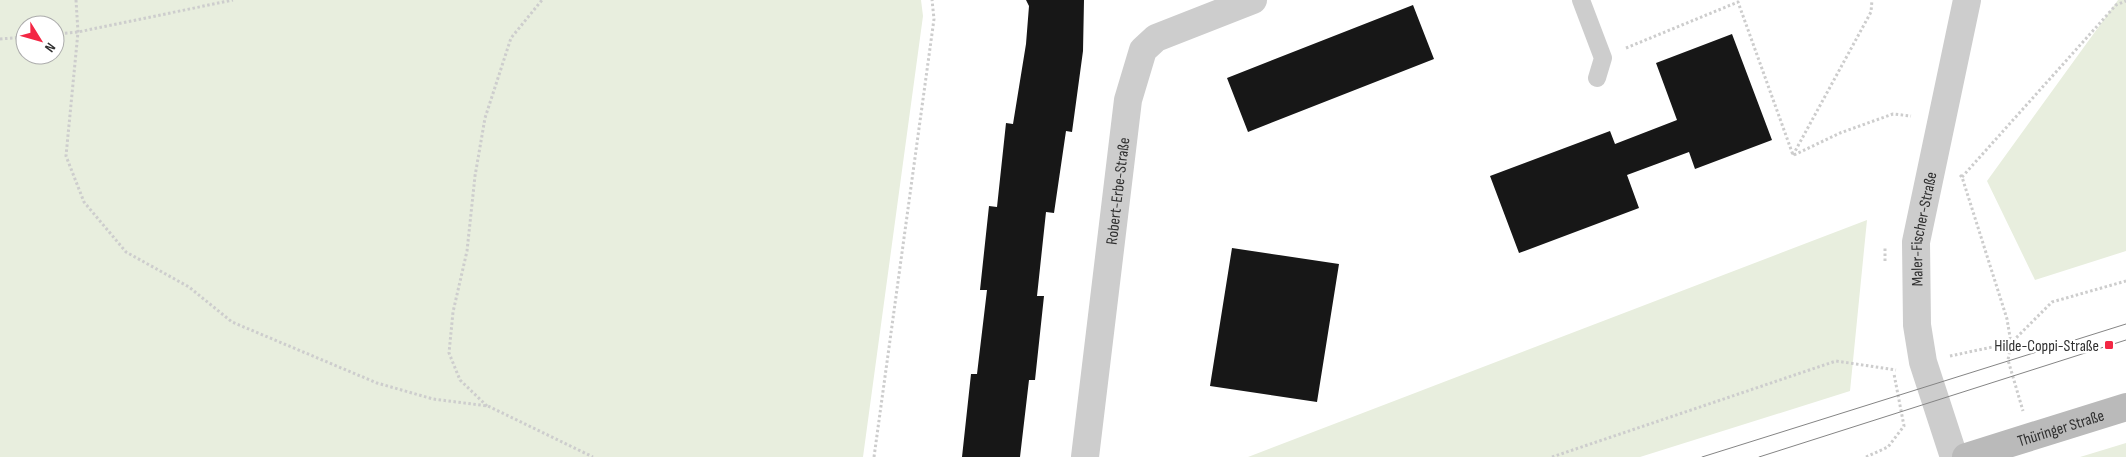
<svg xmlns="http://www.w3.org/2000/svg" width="2126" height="457" viewBox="0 0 2126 457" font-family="'Sofia Sans Condensed',sans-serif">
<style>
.green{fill:#e8eede;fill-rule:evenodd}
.building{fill:#171717}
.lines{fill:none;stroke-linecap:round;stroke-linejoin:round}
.path{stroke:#cdcdcd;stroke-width:3;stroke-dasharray:2.5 2.5;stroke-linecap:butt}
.service{stroke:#cdcdcd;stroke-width:18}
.minor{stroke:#cdcdcd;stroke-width:28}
.secondary{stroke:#bababa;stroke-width:28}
.tram{stroke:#858585;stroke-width:1}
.poi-dot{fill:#f32744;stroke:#fff;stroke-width:2}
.labels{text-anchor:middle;stroke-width:5;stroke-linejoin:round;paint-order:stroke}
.street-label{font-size:16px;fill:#303030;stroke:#fff}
.poi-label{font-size:16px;fill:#303030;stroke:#fff;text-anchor:end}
</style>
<rect width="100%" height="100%" fill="#fff"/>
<path class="green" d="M0,0H921L923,16L863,457H0ZM25,25H55V55H25Z
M2118,0H2126V251L2035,280L1987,181Z
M1867,220L1850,391L1640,457H1248Z
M2126,443V457H2080Z"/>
<path class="building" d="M1026,0H1084L1083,51L1072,132L1066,131L1054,213L1046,212L1037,296H1044L1035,380H1029L1020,457H962L971,374H977L987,290H980L989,206L997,207L1006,123L1013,124L1026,44L1029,6Z
M1413,5L1434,59L1248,132L1227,78Z
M1732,34L1772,140L1695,169L1689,152L1627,175L1639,208L1519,253L1490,176L1610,131L1615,144L1677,120L1656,63Z
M1232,248L1339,264L1317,402L1210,386Z"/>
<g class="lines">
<path class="path" d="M76,0L78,32L66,156L84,202L126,252L189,287L232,322L377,383L433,399L488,406L593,457
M55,34L78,32L233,0
M0,39L25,37
M1626,48L1738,2L1793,155
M1793,155L1871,12L1872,0
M1794,155L1840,133L1893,114L1911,116
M1960,175L1962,177L2007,319L2011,343L2008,360L2023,411
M1962,177L2116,5L2126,1
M1885,261V247
M1950,356L2011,343L2052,302L2126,281
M487,406L460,380L449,353L453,312L467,251L475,176L485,118L511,38L542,0
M874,457L934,19L932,0
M1552,457L1836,361L1896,370
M1866,457L1888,447L1904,426L1894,374"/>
<path class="service" d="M1581,0L1603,58L1597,78"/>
<g class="minor">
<path id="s1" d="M1085,457L1128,100L1143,50L1156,38L1253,0"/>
<path id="s2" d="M1954,457L1923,362L1917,325L1916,242L1967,0"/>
</g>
<path class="secondary" id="s3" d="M1966,457L2126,407"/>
<path class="tram" d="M1702,457L2126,324
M1759,457L2126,340"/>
</g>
<rect class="poi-dot" x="2104" y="340" width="10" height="10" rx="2.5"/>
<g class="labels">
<g class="street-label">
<text dy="6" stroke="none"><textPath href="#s1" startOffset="268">Robert-Erbe-Straße</textPath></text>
<text dy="6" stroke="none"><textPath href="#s2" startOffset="234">Maler-Fischer-Straße</textPath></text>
<text dy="6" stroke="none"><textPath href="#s3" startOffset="99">Thüringer Straße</textPath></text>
</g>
<g class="poi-label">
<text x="2099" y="351">Hilde-Coppi-Straße</text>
</g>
</g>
<g transform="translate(40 40) rotate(127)"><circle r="24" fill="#ffffff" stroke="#acacac"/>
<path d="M0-4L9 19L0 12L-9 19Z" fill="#f32744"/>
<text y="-8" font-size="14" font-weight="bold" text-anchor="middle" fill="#303030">N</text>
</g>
</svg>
